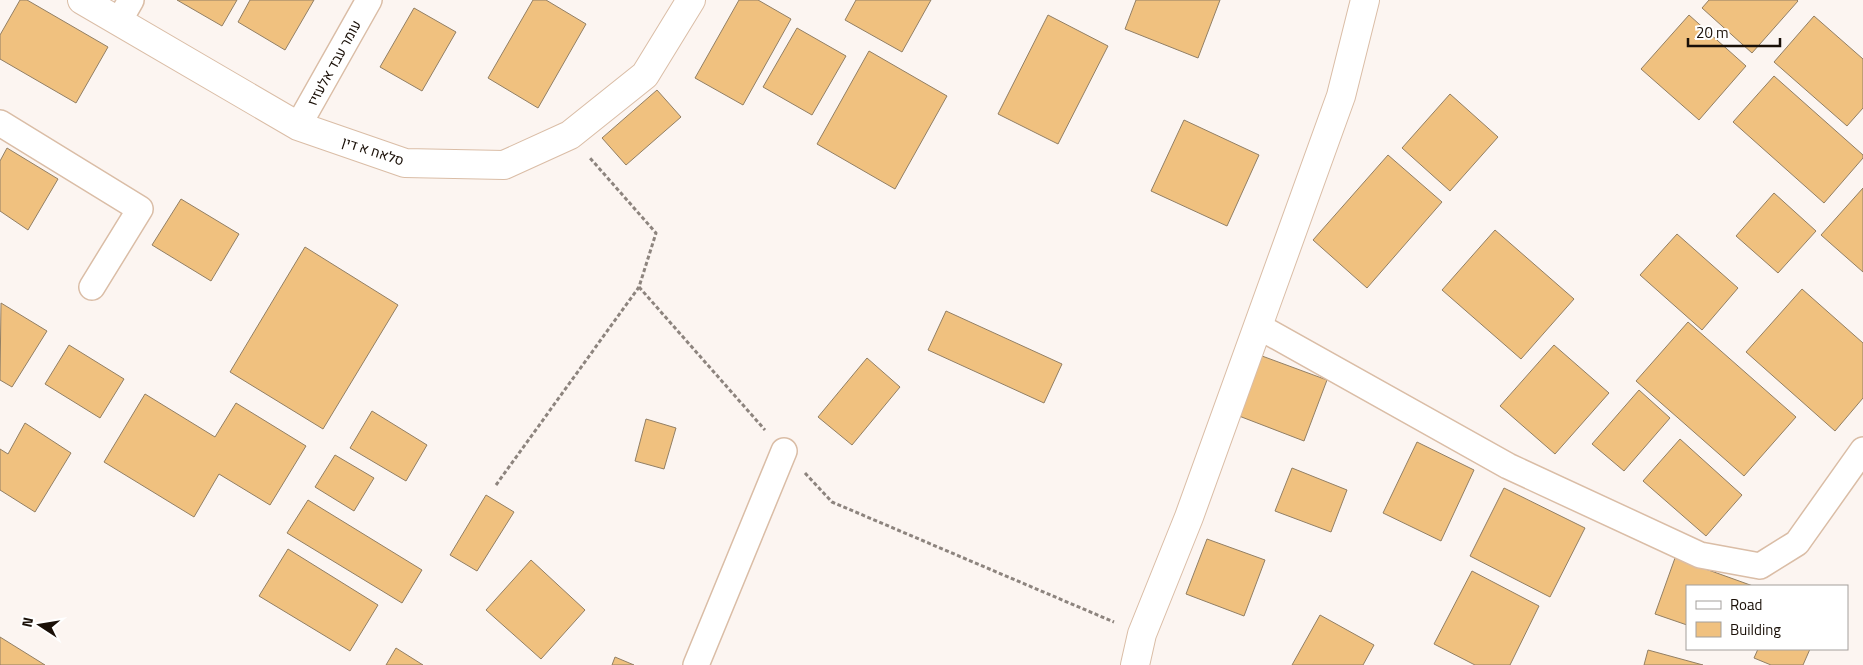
<svg xmlns="http://www.w3.org/2000/svg" width="1863" height="665" viewBox="0 0 1863 665" font-family="'Titillium Web',Heebo,sans-serif">
<style>
.building{fill:#f0c17f;stroke:#927f64}
.lines{fill:none;stroke-linecap:round;stroke-linejoin:round}
.minor-casing{stroke:#dabda6;stroke-width:28}
.tertiary-casing{stroke:#dabda6;stroke-width:30}
.path{stroke:#8d847e;stroke-width:3;stroke-dasharray:4 2.5;stroke-linecap:butt}
.minor{stroke:#fff;stroke-width:25}
.tertiary{stroke:#fff;stroke-width:28}
.labels{text-anchor:middle;stroke-width:5;stroke-linejoin:round;paint-order:stroke}
.street-label{font-size:14px;fill:#1a1008;stroke:#fff}
</style>
<rect width="100%" height="100%" fill="#fcf5f1"/>
<path class="building" d="M20,0H27L108,47L76,103L0,59V35Z
M177,0H237L222,26Z
M250,0H314L285,50L238,22Z
M533,0H546L586,24L538,108L488,78Z
M739,0H758L791,19L743,105L695,78Z
M856,0H931L902,52L845,20Z
M1136,0H1220L1198,58L1125,29Z
M1709,0H1797L1798,1L1752,53L1702,8Z
M414,8L456,32L422,91L380,67Z
M1048,15L1108,46L1058,144L998,114Z
M1689,15L1746,66L1699,120L1641,69Z
M1814,16L1863,59V108L1847,126L1774,62Z
M797,28L846,56L812,115L763,87Z
M869,51L947,96L895,189L817,144Z
M1774,76L1863,155V158L1824,203L1733,122Z
M657,90L681,117L626,165L602,138Z
M1450,94L1498,137L1450,191L1402,148Z
M1184,120L1259,155L1227,226L1151,191Z
M7,148L58,179L28,230L0,211V161Z
M1388,155L1442,202L1367,288L1313,240Z
M1863,188V272L1821,235Z
M1774,193L1816,231L1778,273L1736,236Z
M181,199L239,234L211,281L152,245Z
M1495,230L1574,299L1521,359L1442,290Z
M1677,234L1738,288L1702,330L1640,275Z
M305,247L398,305L323,429L230,372Z
M1802,289L1863,343V398L1835,431L1746,352Z
M1,303L47,331L12,387L0,380Z
M946,311L1062,364L1044,403L928,350Z
M1688,322L1796,417L1744,476L1636,381Z
M69,345L124,379L100,418L45,384Z
M1554,345L1609,393L1555,454L1500,406Z
M1262,356L1327,380L1304,441L1239,416Z
M867,358L900,387L852,445L818,417Z
M1639,390L1670,418L1624,471L1592,444Z
M145,394L215,437L236,403L306,446L270,505L219,474L194,517L104,462Z
M372,411L427,445L406,481L350,448Z
M646,419L676,428L664,469L635,461Z
M25,423L71,453L35,512L0,490V449L8,454Z
M1680,439L1742,495L1706,536L1643,481Z
M1417,442L1474,470L1441,541L1383,513Z
M335,455L374,478L354,511L315,487Z
M1292,468L1347,490L1331,532L1275,511Z
M1504,488L1585,528L1550,597L1470,556Z
M486,495L514,512L477,571L450,555Z
M308,500L422,570L402,603L287,533Z
M1207,539L1265,560L1244,616L1186,594Z
M288,549L378,605L350,651L259,596Z
M1675,558L1753,586H1687V625L1655,614Z
M531,560L585,610L541,659L486,610Z
M1472,571L1539,606L1510,665H1475L1434,644Z
M1320,615L1374,645L1363,665H1292Z
M0,637L45,665H0Z
M396,648L423,665H386Z
M1758,649H1810L1803,665H1771L1754,658Z
M1648,650L1703,665H1644Z
M615,657L634,665H612Z"/>
<g class="lines">
<g class="minor-casing">
<path id="minor" d="M119,21L131,0
M0,123L140,209L92,287
M298,126L369,0
M1258,326L1508,466L1700,555L1760,566L1797,543L1863,450
M696,665L784,451"/>
</g>
<g class="tertiary-casing">
<path id="tertiary" d="M82,0L298,126L405,163L504,165L570,135L645,75L691,0
M1135,665L1142,634L1189,517L1341,96L1365,0"/>
</g>
<path class="path" d="M639,287L765,430
M805,473L832,502L1114,622
M496,485L639,287L656,233L590,158"/>
<use href="#minor" class="minor"/>
<use href="#tertiary" class="tertiary"/>
</g>
<g class="labels">
<g class="street-label">
<text transform="translate(334 63) rotate(-61)" y="5">עומר עבד אלעזיז</text>
<text transform="translate(373 151) rotate(18)" y="5">סלאח א דין</text>
</g>
</g>
<rect x="1686" y="585" width="162" height="65" fill="#ffffff" stroke="#a39f9c"/>
<rect x="1696" y="601" width="25" height="8" fill="#ffffff" stroke="#a39f9c"/>
<text x="1730" y="610" font-size="15" fill="#1a1008">Road</text>
<rect x="1696" y="622" width="25" height="15" fill="#f0c17f" stroke="#a39f9c"/>
<text x="1730" y="635" font-size="15" fill="#1a1008">Building</text>
<g transform="translate(40 625) rotate(282)" stroke="#ffffff" stroke-width="4" paint-order="stroke">
<path d="M0-4L9 19L0 12L-9 19Z" fill="#1a1008"/>
<text y="-8" font-size="14" font-weight="bold" text-anchor="middle" fill="#1a1008">N</text>
</g>
<path d="M1688 38v8h92v-8" fill="none" stroke="#1a1008" stroke-width="2.5"/>
<text x="1696" y="38" font-size="15" fill="#1a1008" stroke="#ffffff" stroke-width="4" paint-order="stroke">20 m</text>
</svg>
